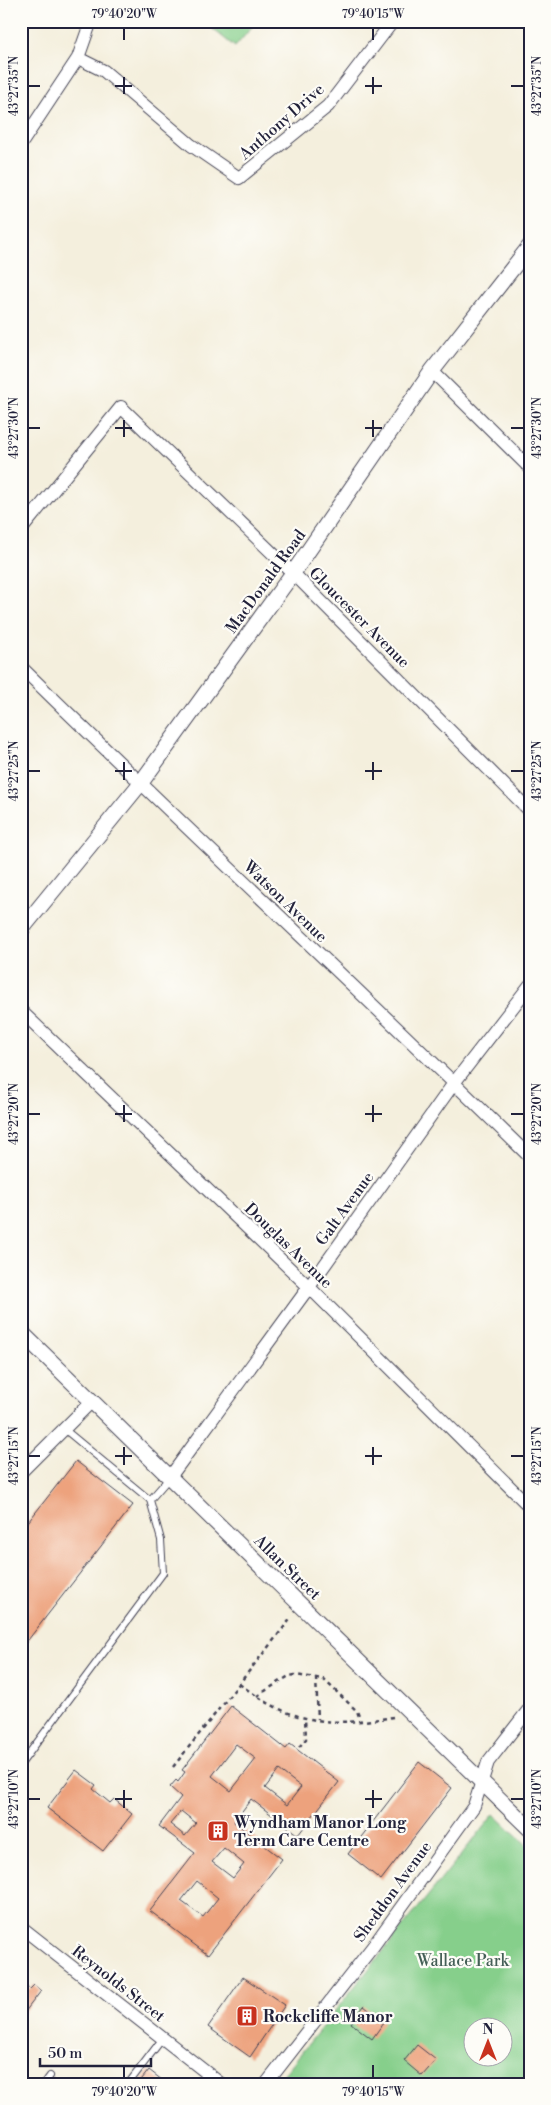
<svg xmlns="http://www.w3.org/2000/svg" width="551" height="2105" viewBox="0 0 551 2105" font-family="'Libre Bodoni',serif">
<style>
.green{fill:#86cf8b;stroke:#547863;fill-rule:evenodd}
.building{fill:#eda27d;fill-rule:evenodd}
.lines{fill:none;stroke-linecap:round;stroke-linejoin:round}
.service-casing{stroke:#424153;stroke-width:8}
.minor-casing{stroke:#424153;stroke-width:14}
.tertiary-casing{stroke:#424153;stroke-width:17}
.path{stroke:#424153;stroke-width:2.5;stroke-dasharray:4 4;stroke-linecap:butt}
.service{stroke:#fff;stroke-width:6}
.minor{stroke:#fff;stroke-width:12}
.tertiary{stroke:#fff;stroke-width:15}
.ticks{fill:none;stroke:#22223b;stroke-width:2}
.labels{text-anchor:middle;stroke-width:4.5;stroke-linejoin:round;paint-order:stroke}
.street-label{font-size:16px;fill:#22223b;stroke:#fdfcf7}
.poi-label{font-size:16px;font-weight:bold;fill:#22223b;stroke:#fdfcf7;text-anchor:start}
.park-label{font-size:16px;fill:#455f57;stroke:#fdfcf7}
.neatline{fill:none;stroke:#22223b;stroke-width:2}
.ticks-label{font-size:12px;text-anchor:middle;fill:#22223b}
</style>
<rect width="100%" height="100%" fill="#fdfcf7"/>
<filter id="ink" filterUnits="userSpaceOnUse"><feTurbulence type="fractalNoise" baseFrequency=".02" numOctaves="2"/><feDisplacementMap in="SourceGraphic" scale="10" xChannelSelector="R" yChannelSelector="G"/><feConvolveMatrix kernelMatrix="1 2 1 2 8 2 1 2 1" color-interpolation-filters="sRGB"/></filter>
<filter id="wash" filterUnits="userSpaceOnUse"><feTurbulence type="fractalNoise" baseFrequency=".0096" numOctaves="4" result="noise"/><feDisplacementMap in="SourceGraphic" scale="20" xChannelSelector="R" yChannelSelector="G"/><feGaussianBlur stdDeviation="1.12" result="paint"/><feColorMatrix in="noise" values="0 0 0 0 0 0 0 0 0 0 0 0 0 0 0 0 0 1.4 0 .05"/><feComposite in="paint" operator="in"/></filter>
<g filter="url(#wash)">
<rect width="100%" height="100%" fill="#f4efdd"/>
<path class="green" d="M203,21H257L235,47Z
M494,1814L530,1848V2084H276ZM474,2028H504V2058H474Z"/>
<g id="blocks">
<path class="building" d="M76,1461L133,1505L21,1649V1531Z
M231,1706L286,1749L290,1744L339,1782L298,1835L251,1799L234,1822L282,1859L208,1955L150,1911L195,1853L159,1826L181,1797L170,1787L176,1780L178,1782L185,1772L182,1770ZM236,1744L256,1759L231,1791L212,1776ZM279,1770L301,1787L287,1805L265,1788ZM181,1811L196,1823L185,1836L170,1824ZM224,1848L244,1864L233,1878L212,1862ZM197,1881L218,1898L203,1917L181,1901Z
M419,1762L452,1788L381,1880L348,1854Z
M76,1770L96,1785L93,1789L110,1803L114,1799L132,1814L103,1851L47,1808Z
M243,1977L285,2005L250,2057L208,2027Z
M21,1983L30,1989L34,1985L41,1991L21,2017Z
M364,2006L384,2022L372,2039L351,2023Z
M417,2045L436,2060L422,2076L404,2061Z
M149,2070L167,2084H138Z"/>
</g>
</g>
<g filter="url(#ink)">
<use href="#blocks" fill-opacity="0" stroke="#424153" stroke-width="1"/>
<g class="lines">
<g class="service-casing">
<path id="service" d="M64,1429L150,1500
M21,1764L163,1573L161,1540L150,1500L170,1477
M44,2084L50,2076
M128,2084L163,2038"/>
</g>
<g class="minor-casing">
<path id="minor" d="M78,58L104,71L191,145L239,178L328,106L393,21
M21,144L78,58L91,21
M432,371L530,468
M21,530L121,407L293,573L530,811
M21,667C189,832 362,992 530,1157
M21,1011L309,1287L530,1507
M21,1472L92,1401
M170,1477L309,1287L454,1083L530,985
M21,1927L221,2084
M266,2084L374,1945L474,1806L488,1762L530,1708"/>
</g>
<g class="tertiary-casing">
<path id="tertiary" d="M21,930L140,784L293,573L432,371L530,246
M21,1332L530,1829"/>
</g>
<path class="path" d="M316,1678L318,1719
M239,1684C250,1691 260,1699 272,1705C308,1726 353,1724 393,1717
M257,1696L289,1676L295,1675L323,1679L357,1711L361,1722
M299,1747L306,1739L305,1718
M173,1767L292,1617"/>
<use href="#service" class="service"/>
<use href="#minor" class="minor"/>
<use href="#tertiary" class="tertiary"/>
</g>
</g>
<path class="ticks" d="M124,28V40M373,28V40M124,77V94M373,77V94M28,86H40M115,86H132M365,86H382M511,86H524M124,420V437M373,420V437M28,428H40M115,428H132M365,428H382M511,428H524M124,762V780M373,762V780M28,771H40M115,771H132M365,771H382M511,771H524M124,1105V1122M373,1105V1122M28,1114H40M115,1114H132M365,1114H382M511,1114H524M124,1447V1465M373,1447V1465M28,1456H40M115,1456H132M365,1456H382M511,1456H524M124,1790V1808M373,1790V1808M28,1799H40M115,1799H132M365,1799H382M511,1799H524M124,2065V2078M373,2065V2078"/>
<defs>
<g id="building-square" transform="scale(1.125)"><rect x="-9" y="-9" width="18" height="18" rx="4" fill="#c8321e" stroke="#fdfcf7"/><path d="M-4-6H4V6H1V3H-1V6H-4ZM-2.5-4.3h1.7v1.8h-1.7ZM.8-4.3h1.7v1.8H.8ZM-2.5-1h1.7V.8h-1.7ZM.8-1h1.7V.8H.8Z" fill="#fff"/></g>
</defs>
<g fill-rule="evenodd">
<use href="#building-square" x="218" y="1831"/>
<use href="#building-square" x="247" y="2016"/>
</g>
<g class="labels">
<g class="street-label">
<text transform="translate(281 121) rotate(-41)" y="6">Anthony Drive</text>
<text transform="translate(265 581) rotate(-54)" y="6">MacDonald Road</text>
<text transform="translate(360 617) rotate(45)" y="6">Gloucester Avenue</text>
<text transform="translate(286 901) rotate(44)" y="6">Watson Avenue</text>
<text transform="translate(344 1208) rotate(-54)" y="6">Galt Avenue</text>
<text transform="translate(289 1245) rotate(44)" y="6">Douglas Avenue</text>
<text transform="translate(288 1567) rotate(44)" y="6">Allan Street</text>
<text transform="translate(392 1891) rotate(-54)" y="6">Sheddon Avenue</text>
<text transform="translate(119 1983) rotate(38)" y="6">Reynolds Street</text>
</g>
<g class="poi-label">
<text x="234" y="1828">Wyndham Manor Long<tspan x="234" dy="18">Term Care Centre</tspan></text>
<text x="263" y="2022">Rockcliffe Manor</text>
</g>
<g class="park-label">
<text x="463" y="1966">Wallace Park</text>
</g>
</g>
<rect width="551" height="2105" fill="none" stroke="#fdfcf7" stroke-width="55"/>
<g transform="translate(488 2042)"><circle r="24" fill="#fdfcf7" stroke="#a5a5ac"/>
<path d="M0-4L9 19L0 12L-9 19Z" fill="#c8321e"/>
<text y="-8" font-size="14" font-weight="bold" text-anchor="middle" fill="#22223b">N</text>
</g>
<path d="M40 2058v8h111v-8" fill="none" stroke="#22223b" stroke-width="2.5"/>
<text x="48" y="2058" font-size="15" fill="#22223b" stroke="#fdfcf7" stroke-width="4" paint-order="stroke">50 m</text>
<rect x="28" y="28" width="496" height="2050" class="neatline"/>
<g class="ticks-label">
<text x="124" y="18">79°40'20"W</text>
<text x="373" y="18">79°40'15"W</text>
<text transform="translate(14 86) rotate(-90)" y="4">43°27'35"N</text>
<text transform="translate(537 86) rotate(-90)" y="4">43°27'35"N</text>
<text transform="translate(14 428) rotate(-90)" y="4">43°27'30"N</text>
<text transform="translate(537 428) rotate(-90)" y="4">43°27'30"N</text>
<text transform="translate(14 771) rotate(-90)" y="4">43°27'25"N</text>
<text transform="translate(537 771) rotate(-90)" y="4">43°27'25"N</text>
<text transform="translate(14 1114) rotate(-90)" y="4">43°27'20"N</text>
<text transform="translate(537 1114) rotate(-90)" y="4">43°27'20"N</text>
<text transform="translate(14 1456) rotate(-90)" y="4">43°27'15"N</text>
<text transform="translate(537 1456) rotate(-90)" y="4">43°27'15"N</text>
<text transform="translate(14 1799) rotate(-90)" y="4">43°27'10"N</text>
<text transform="translate(537 1799) rotate(-90)" y="4">43°27'10"N</text>
<text x="124" y="2096">79°40'20"W</text>
<text x="373" y="2096">79°40'15"W</text>
</g>
</svg>
